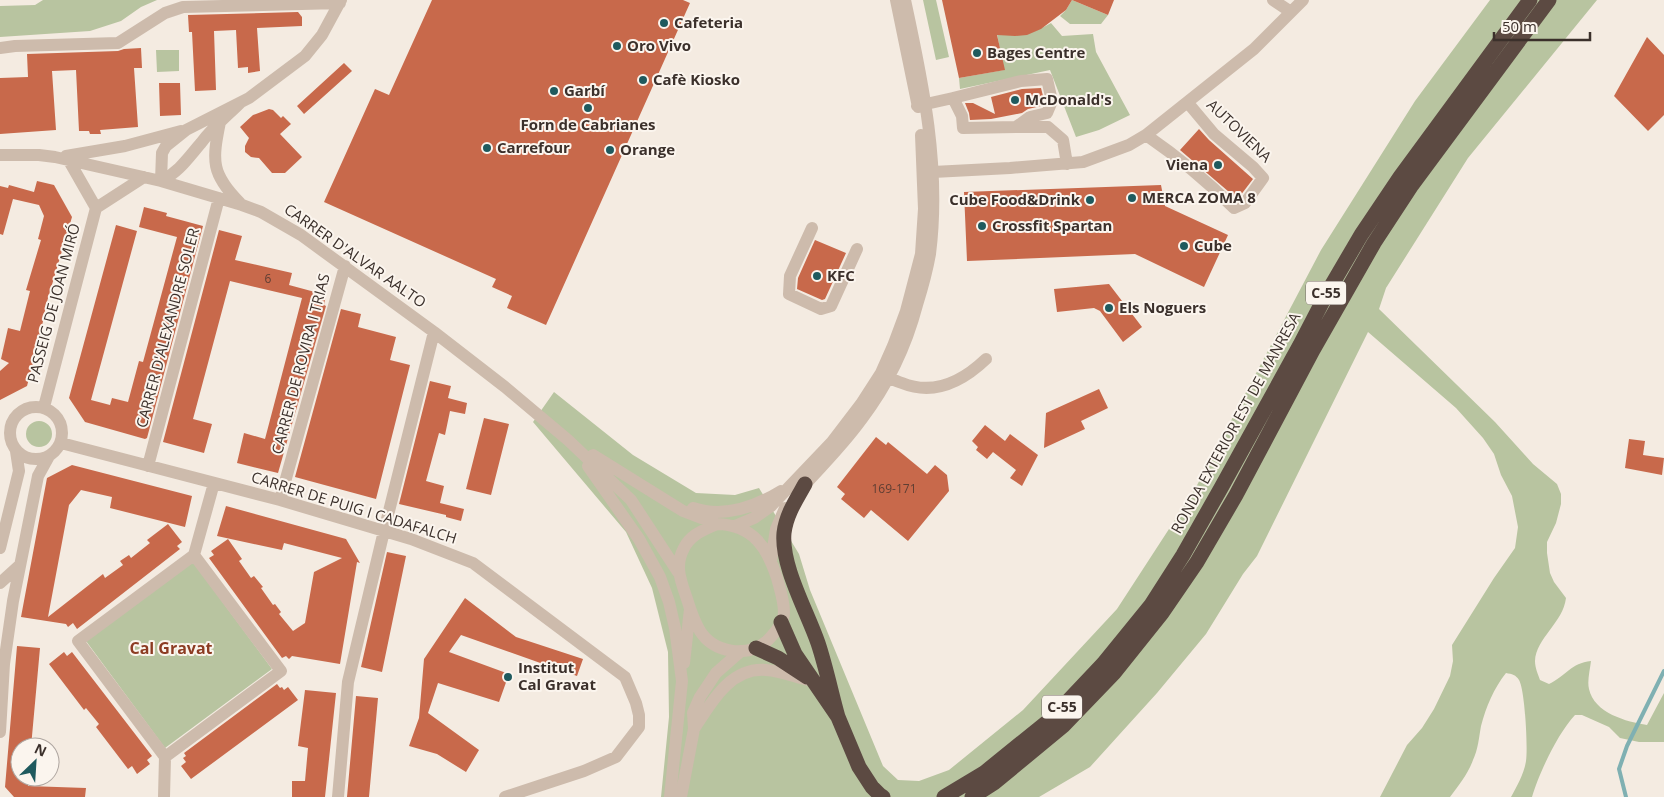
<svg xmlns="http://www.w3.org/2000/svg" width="1664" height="797" viewBox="0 0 1664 797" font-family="'Open Sans',sans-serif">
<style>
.green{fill:#b8c4a0}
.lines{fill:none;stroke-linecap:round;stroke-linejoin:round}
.stream{stroke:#7fb0b2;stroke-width:4}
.building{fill:#c8694b}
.minor{stroke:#cdbbac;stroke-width:12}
.highway{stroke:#5c4a42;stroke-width:15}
.poi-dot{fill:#1f5a5e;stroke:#fbf5ee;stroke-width:2}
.labels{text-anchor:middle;stroke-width:4;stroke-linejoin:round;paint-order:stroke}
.number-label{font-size:12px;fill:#5e3e33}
.shield{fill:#fbf5ee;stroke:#756b66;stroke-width:1}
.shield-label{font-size:14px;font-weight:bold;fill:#3b302b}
.poi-label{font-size:15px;font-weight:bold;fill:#3b302b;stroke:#fbf5ee;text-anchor:start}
.street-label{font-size:15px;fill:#3b302b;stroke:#fbf5ee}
.neighbourhood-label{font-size:16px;font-weight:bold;fill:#8c3b22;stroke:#fbf5ee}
</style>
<rect width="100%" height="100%" fill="#f4ebe1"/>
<path class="green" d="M43,0H157L141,7L121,21L90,31L0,37V6L35,5Z
M923,0H936L949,57L936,60Z
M1072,0L1108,15L1101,24H1070L1060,16L1066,10Z
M1490,0H1597L1468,158L1386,288L1379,309L1495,422L1533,464L1557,484L1561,494V504L1556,523L1547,542V553L1550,573L1554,582L1566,598C1563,623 1536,638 1535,661C1535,668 1538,674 1540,680L1549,684C1566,676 1571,663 1591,661C1590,670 1587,681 1589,689C1594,713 1627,722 1647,725L1664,693V742H1639L1620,738L1609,727L1582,715H1575C1558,733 1539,773 1532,797H1511C1517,786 1524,774 1526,761C1528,749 1525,690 1519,680C1516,675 1512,674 1506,673C1494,688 1486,707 1481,726C1479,737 1478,750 1473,760C1468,774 1459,785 1450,797H1380L1407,745L1422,728L1434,709L1450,676L1453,661L1452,645L1494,578L1515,548L1518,527L1512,496L1501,475L1494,454L1483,438L1456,408L1368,332L1257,556L1243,574L1206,634L1157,693L1090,767L1039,797H661L669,717L668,652L652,588L626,532L533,422L554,392L633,455L696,493L735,495L759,488L799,554L810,590L883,766L898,780L919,781L949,770L1023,710L1117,609L1195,489L1321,250L1415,101Z
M1051,23L1062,36L1093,34L1096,52L1130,115L1099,130L1076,137L1050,70L960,89L959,78L1004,70L997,34C1017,37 1033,34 1051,23Z
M156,50H179V71L157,72Z
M26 434a13 13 0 1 1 26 0a13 13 0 1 1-26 0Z
M193,562L272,669L165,748L86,641Z"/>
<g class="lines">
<path class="stream" d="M1626,797L1619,769L1627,746L1664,671"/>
</g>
<path class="building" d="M432,0H683L690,3L546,325L507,308L512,296L492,287L496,279L324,202L375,89L389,95Z
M942,0H1072L1066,10L1041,29L1027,35L1015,36L997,35L1005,70L959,78Z
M1072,0H1114L1108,15Z
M298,12L302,17V26L257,28L260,71L248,73V67L238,68L236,30L214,31L216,90L195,91L192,32H189L188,15Z
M1647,37L1664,55V115L1648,131L1614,96Z
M141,48L142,68H134L138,127L100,130L101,134H90L89,131H79L76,70L52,71L56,130L0,134V78L28,77L27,54L118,51L124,49Z
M344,63L352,71L304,114L297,106Z
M159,83H180L181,115L160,116Z
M1041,88L1044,100L1041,106L1028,109L1022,113L991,119L970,120L969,113L965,103H973L995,114L991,97L1022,89Z
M269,109L273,110L281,118L283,116L291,124L280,134L302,157L285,173H272L259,158L251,157L245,152V146L249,138L240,127L253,115Z
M1199,129L1209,140L1253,179L1240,196L1236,198L1180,150Z
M37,181L54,185L72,217L46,305L40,337L27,386L0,400V371L9,363L1,359L8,328L20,331L30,291L26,290L41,240L38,239L44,216L39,205L13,199L3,235L0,234V186L8,188L9,185L34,192Z
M1161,185L1165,206L1228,235L1204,287L1135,254L967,261L964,192Z
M144,207L167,213L166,216L203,226L147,438L145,439L85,422L69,398L116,225L137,231L91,400L110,405L112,398L128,402L139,361L143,362L177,237L139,227Z
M219,230L242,236L235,260L292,273L289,285L326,295L324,305L326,306L278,473L237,463L244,433L265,439L302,298L230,281L193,419L212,424L204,453L163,442Z
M815,240L846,253L825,299L822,300L797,289L798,278Z
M1109,284L1142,327L1123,342L1100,311L1094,308L1057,312L1054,289Z
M341,309L361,314L358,327L396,337L390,360L410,365L376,499L295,477Z
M430,381L451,386L448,398L467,403L465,414L450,411L445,435L439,433L426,481L444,486L440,503L464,509L461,521L446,517V515L399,504Z
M1099,389L1108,408L1081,421L1085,429L1044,448L1046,413Z
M484,418L509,424L491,495L466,489Z
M985,425L1005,441L1010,434L1038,455L1022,486L1010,478L1016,470L993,452L987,459L976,450L978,447L972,441Z
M876,437L886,445L888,442L927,474L935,465L947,475L949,491L908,541L871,510L864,518L841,499L845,494L837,487Z
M1629,439L1645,441L1643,455L1664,458L1662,475L1625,468Z
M72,465L192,496L185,527L110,508L112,497L81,490L69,505L48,617L103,574L105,578L123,565L120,561L129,555L131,558L150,543L147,540L168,524L182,542L177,546L180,549L77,629L73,623L68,627L66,624L21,617L47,478Z
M226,506L346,539L360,563L357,562L340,664L292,656L289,659L286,656L282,658L209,558L214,555L211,551L228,539L242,559L239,561L251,578L254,576L263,587L261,588L273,605L275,604L281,612L279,614L293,631L305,623L314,572L342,558L284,543L282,550L217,536Z
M387,552L406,556L382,672L361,667Z
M465,598L516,637L583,659L577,676L461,635L449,652L509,674L499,702L438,683L428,713L479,750L466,772L437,754L409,746L419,718L424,659Z
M17,646L40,648L31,747H20V777H29L28,786L86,788L85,797H14L5,787Z
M64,652L67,656L72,652L152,756L147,760L150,764L137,774L132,766L128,769L96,727L99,724L86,708L84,710L49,664Z
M277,684L280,688L282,687L284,690L288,687L298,700L191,779L181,766L186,762L183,758L186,756L184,753Z
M305,690L336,693L325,797H292V781H305L308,748L298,746Z
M356,696L378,698L369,797H347Z"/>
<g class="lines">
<path class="minor" d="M896,0L918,107
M1273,0L1291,12
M0,48L15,46L118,43L165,13L183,7L340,3
M240,103C227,116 212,128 201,143C188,158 179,172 161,181L162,153L166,146L186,130L249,98L305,56L322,35L341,0
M917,106L953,98L962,116L963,128L1016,127L1030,117L1047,113L1052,101L1047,79L1021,81L953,98
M220,122C212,161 211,174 240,203
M1016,127H1048L1063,140L1067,164
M1146,135C1178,157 1207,181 1234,208L1245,203L1263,178L1253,167L1214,134L1188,103
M0,155H39L55,157L161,181L242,205L261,212L301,235L434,332L505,387L568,440L631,500L678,572
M66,156L125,146L181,131
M68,159L96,208
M933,172L1010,168L1083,162L1129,145L1146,135L1254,49L1303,0
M812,228L790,276L789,294L821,309L831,306L857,249
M881,373C888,376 894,381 902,383C934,396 963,381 986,359
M10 433a26 26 0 1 1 52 0a26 26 0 1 1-52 0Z
M44,407L96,208L144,177
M61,443L280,500L411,539L473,563L625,677L636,703L639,715V727L616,757L584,771L505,797
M593,455L683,511L717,524
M148,466L219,198
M588,466L639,539L660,577L669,602L675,628L682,681L670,797
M799,491C820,468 843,445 861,420C887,386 906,347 917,305C922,289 927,271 930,254C941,168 923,83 905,0
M280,500L345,266
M693,508C723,518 755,507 781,491
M717,524C753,525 767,547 777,578C780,589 784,601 784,612C784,622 774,634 767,641C747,658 714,653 700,631C694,621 690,609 687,599C681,581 674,566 684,548C691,534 704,530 717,524Z
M735,526L754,518L771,506L832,442L861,404L881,373L893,346L906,311L921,254L924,209L921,135
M0,548L19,471L16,451
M194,555L281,671L165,757L78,641L194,555L214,483
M771,561L776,529L785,508
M0,583L20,565
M684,663L690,609
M694,729C711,703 730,667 766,670C781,671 795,677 809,680
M0,732L4,664L13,601L38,476L49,456
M164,797L165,757
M338,797L348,682L384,531L434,332
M681,797L694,729L693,713L700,697L716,673L741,651"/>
<path class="highway" d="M805,484C796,500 786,515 784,533C781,566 807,611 818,643C826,667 831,692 838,717
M781,622L795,654L838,717L859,767L872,787L880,795L883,797
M756,648L778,658L807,677
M944,797L984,773L1052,718L1103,664L1151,605L1183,555L1221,488L1300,345L1327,293L1361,235L1400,177L1530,0
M972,797L994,783L1063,726L1114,673L1162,613L1197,562L1236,495L1313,350L1374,243L1412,185L1549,0"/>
</g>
<g class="poi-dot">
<circle cx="664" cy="23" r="5"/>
<circle cx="617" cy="46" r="5"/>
<circle cx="977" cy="53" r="5"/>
<circle cx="643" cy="80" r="5"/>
<circle cx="554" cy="91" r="5"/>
<circle cx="1015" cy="100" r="5"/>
<circle cx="588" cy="108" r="5"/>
<circle cx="487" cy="148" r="5"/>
<circle cx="610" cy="150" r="5"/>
<circle cx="1218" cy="165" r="5"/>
<circle cx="1132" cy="198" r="5"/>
<circle cx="1090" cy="200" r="5"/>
<circle cx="982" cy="226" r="5"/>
<circle cx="1184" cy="246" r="5"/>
<circle cx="817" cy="276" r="5"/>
<circle cx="1109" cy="308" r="5"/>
<circle cx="508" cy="677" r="5"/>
</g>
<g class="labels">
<g class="number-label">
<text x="268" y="283">6</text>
<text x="894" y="493">169-171</text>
</g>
<g class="shield">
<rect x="1306" y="281.5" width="40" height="23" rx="4"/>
<rect x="1042" y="695.5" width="40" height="23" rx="4"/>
</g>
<g class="shield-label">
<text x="1326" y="298">C-55</text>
<text x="1062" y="712">C-55</text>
</g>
<g class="poi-label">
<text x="674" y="28">Cafeteria</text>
<text x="627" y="51">Oro Vivo</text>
<text x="987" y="58">Bages Centre</text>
<text x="653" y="85">Cafè Kiosko</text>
<text x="564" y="96">Garbí</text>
<text x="1025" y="105">McDonald's</text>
<text x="588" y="130" text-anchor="middle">Forn de Cabrianes</text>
<text x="497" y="153">Carrefour</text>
<text x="620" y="155">Orange</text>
<text x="1208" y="170" text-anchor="end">Viena</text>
<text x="1142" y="203">MERCA ZOMA 8</text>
<text x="1080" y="205" text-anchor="end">Cube Food&amp;Drink</text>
<text x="992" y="231">Crossfit Spartan</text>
<text x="1194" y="251">Cube</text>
<text x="827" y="281">KFC</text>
<text x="1119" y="313">Els Noguers</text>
<text x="518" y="673">Institut<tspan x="518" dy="17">Cal Gravat</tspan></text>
</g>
<g class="street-label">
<text transform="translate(1239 131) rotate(44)" y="5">AUTOVIENA</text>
<text transform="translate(355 256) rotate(35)" y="5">CARRER D'ALVAR AALTO</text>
<text transform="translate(54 303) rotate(-75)" y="5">PASSEIG DE JOAN MIRÓ</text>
<text transform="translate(168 328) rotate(-75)" y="5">CARRER D'ALEXANDRE SOLER</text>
<text transform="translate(301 364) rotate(-75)" y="5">CARRER DE ROVIRA I TRIAS</text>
<text transform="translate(1236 423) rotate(-61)" y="5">RONDA EXTERIOR EST DE MANRESA</text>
<text transform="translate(354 508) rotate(17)" y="5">CARRER DE PUIG I CADAFALCH</text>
</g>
<g class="neighbourhood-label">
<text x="171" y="654">Cal Gravat</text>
</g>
</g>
<g transform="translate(35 762) rotate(25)"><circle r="24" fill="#fbf5ee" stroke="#aea6a0"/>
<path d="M0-4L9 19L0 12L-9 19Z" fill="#1f5a5e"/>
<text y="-8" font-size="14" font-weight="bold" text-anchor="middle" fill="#3b302b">N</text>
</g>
<path d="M1494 32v8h96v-8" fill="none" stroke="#3b302b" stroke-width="2.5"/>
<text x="1502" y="32" font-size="15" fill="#3b302b" stroke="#fbf5ee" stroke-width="4" paint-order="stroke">50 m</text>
</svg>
